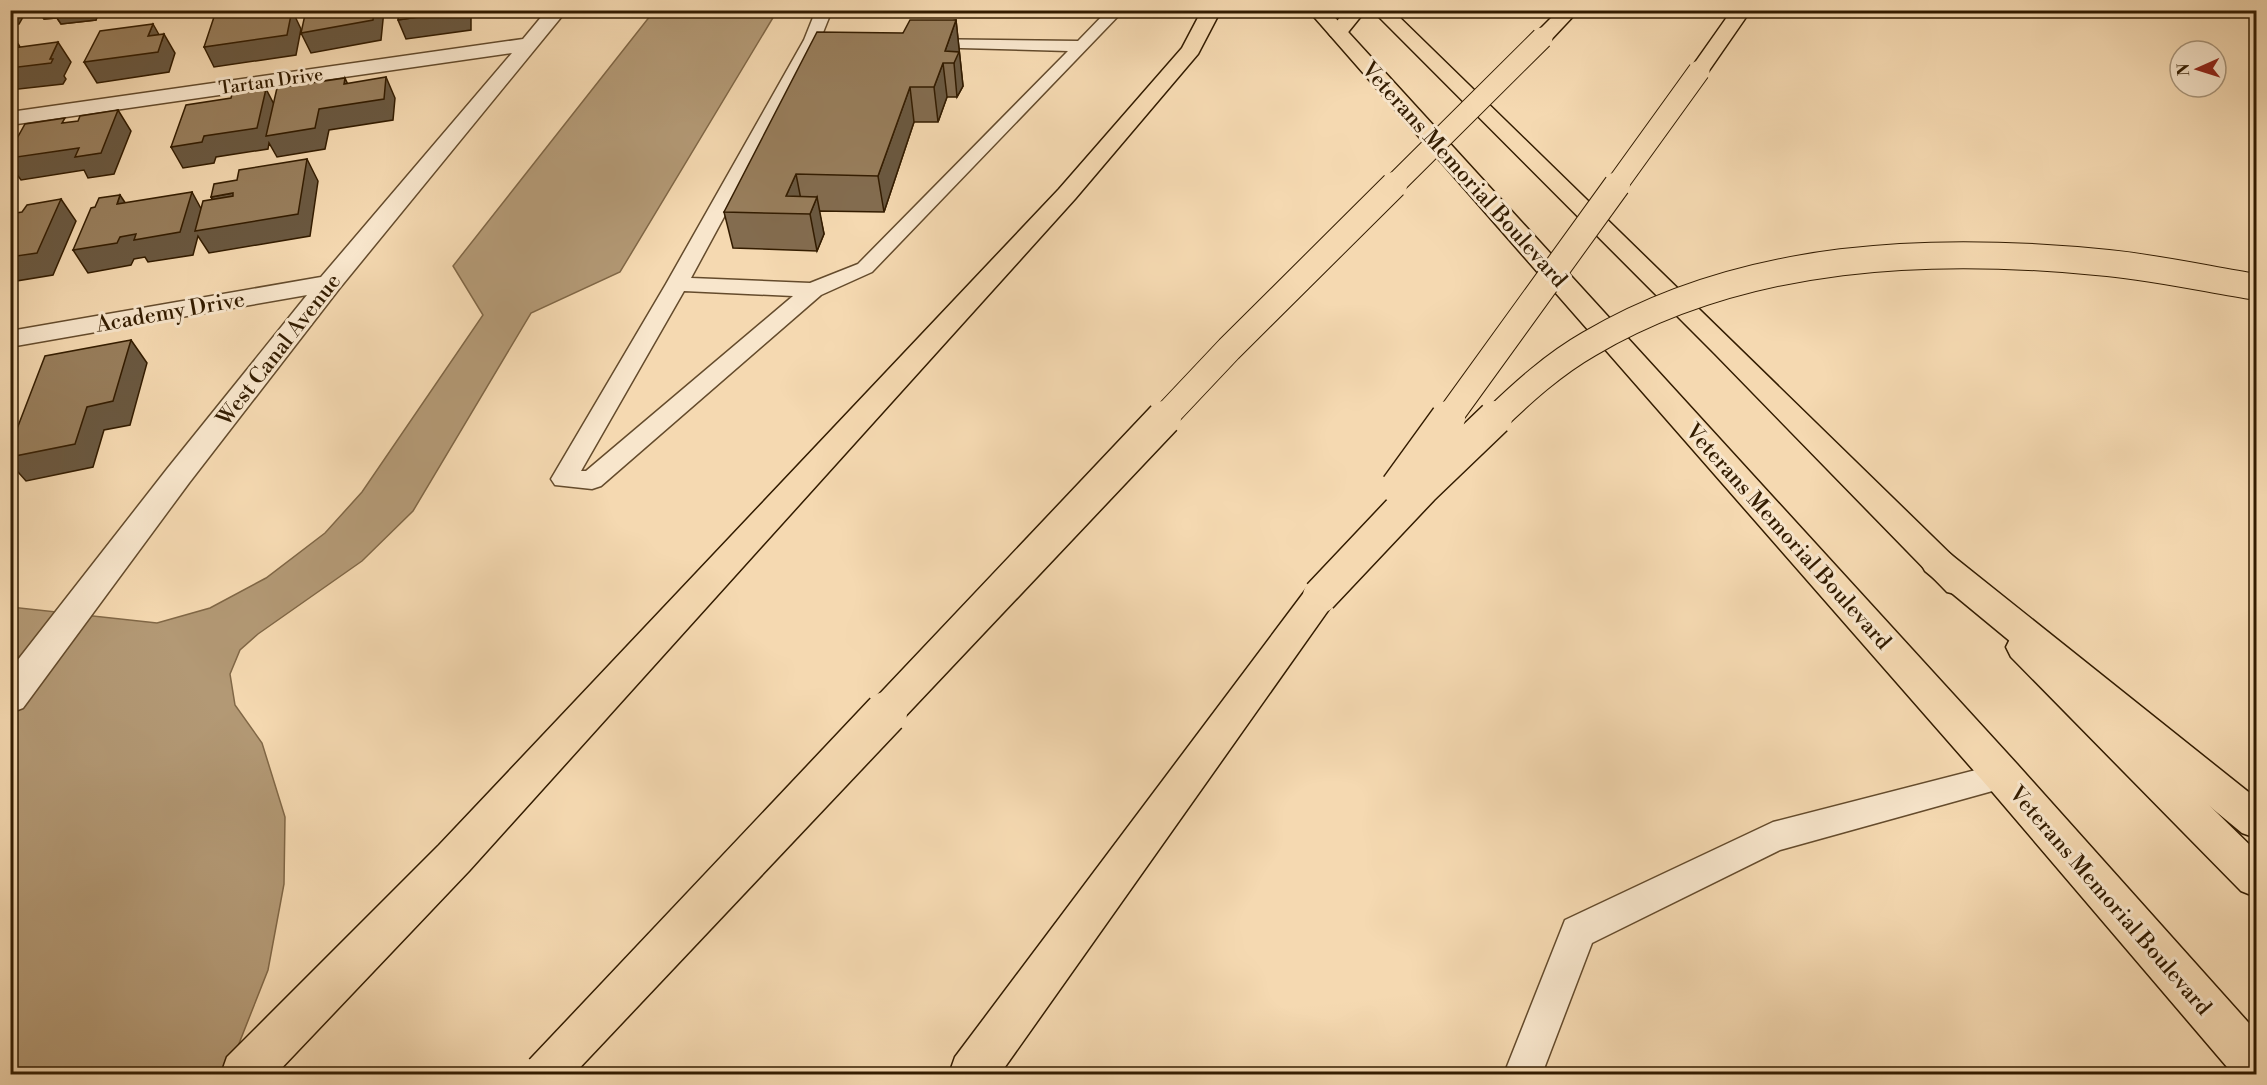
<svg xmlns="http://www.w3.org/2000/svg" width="2267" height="1085" viewBox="0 0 2267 1085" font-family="'Libre Bodoni',serif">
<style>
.water{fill:#b39975;stroke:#806746;stroke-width:1.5}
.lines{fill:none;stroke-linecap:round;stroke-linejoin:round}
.service-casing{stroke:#644b2c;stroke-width:3}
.minor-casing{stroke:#644b2c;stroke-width:3}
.primary-casing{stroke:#331c00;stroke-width:3}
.motorway-casing{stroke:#331c00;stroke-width:3}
.service{fill:#f8e6cc;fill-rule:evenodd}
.minor{fill:#f8e6cc;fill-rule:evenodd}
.primary{fill:#f5d9b1;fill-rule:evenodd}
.motorway{fill:#f5d9b1;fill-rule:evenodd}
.motorway-bridge-far3-casing{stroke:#331c00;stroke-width:23;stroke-linecap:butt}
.motorway-bridge-far2-casing{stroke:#331c00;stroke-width:28;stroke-linecap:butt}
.motorway-bridge-far1-casing{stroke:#331c00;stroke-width:37;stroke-linecap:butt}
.motorway-bridge-casing{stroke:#331c00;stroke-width:45;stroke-linecap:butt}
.motorway-bridge-far3{stroke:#f5d9b1;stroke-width:21}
.motorway-bridge-far2{stroke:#f5d9b1;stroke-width:26}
.motorway-bridge-far1{stroke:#f5d9b1;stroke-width:34}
.motorway-bridge{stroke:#f5d9b1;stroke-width:42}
.wall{fill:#836c4f;stroke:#331c00;stroke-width:1.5}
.shaded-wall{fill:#6a5840;stroke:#331c00;stroke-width:1.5}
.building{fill:#987e5c;stroke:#331c00;stroke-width:1.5}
.labels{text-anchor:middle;stroke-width:6;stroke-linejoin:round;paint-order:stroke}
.far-street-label{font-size:18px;fill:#331c00;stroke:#f8e6cc}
.street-label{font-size:22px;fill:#331c00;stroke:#f8e6cc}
</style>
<rect width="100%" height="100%" fill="#f5d9b1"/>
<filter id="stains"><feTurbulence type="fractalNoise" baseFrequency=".00333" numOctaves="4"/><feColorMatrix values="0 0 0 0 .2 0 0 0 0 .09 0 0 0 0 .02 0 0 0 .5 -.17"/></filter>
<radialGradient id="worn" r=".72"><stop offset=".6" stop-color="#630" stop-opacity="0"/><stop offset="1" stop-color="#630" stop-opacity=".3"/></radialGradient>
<path class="water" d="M654,11H777L620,272L531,313L413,511L362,561L258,634L240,650L230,674L235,705L262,743L285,817L284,884L268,970L227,1074H11V607L157,623L210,608L266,578L325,533L362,492L483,315L453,266Z"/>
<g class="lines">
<g class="service-casing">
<path id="service" d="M816,10H832L822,35L837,37L839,40L831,45H817L691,278L810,283L858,264L1068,51L923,47L917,45L915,42L917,39L1078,41L1108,10H1124L872,272L821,295L601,486L592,489L555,485L551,479L666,284L804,40ZM684,291L793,296L586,471H581Z
M2003,763L2014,767L2019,776L2014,785L1780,850L1592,943L1542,1074H1504L1565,920L1773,822Z"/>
</g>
<g class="minor-casing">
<path id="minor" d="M547,10H567L339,289L189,483L23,708L10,713V670L167,469L307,295L10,347V331L321,277L512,53L10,125V112L523,39Z"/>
</g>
<g class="primary-casing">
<path id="primary" d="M1308,10H1328L2017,764L2256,1031V1074H2233L1989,788Z
M1372,10H1392L1971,574L1976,583L1971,592L1959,595L1947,592L1715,354Z
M2024,633L2037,637L2256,851V897L2241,891L2011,657L2006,647L2011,637Z"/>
</g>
<g class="motorway-casing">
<path id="motorway" d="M1202,10H1221L1198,54L1075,199L469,871L276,1074H221L227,1057L439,845L1059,189L1182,48Z
M1346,10H1366L1345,36H1331L1328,32Z
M1559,10H1579L1549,42H1535L1532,38L1535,34Z
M1732,10H1751L1706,75L1699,77L1692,75L1689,71Z
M1937,550L1949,553L2256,798V838L2242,833L1925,571L1920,562L1925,553Z
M1320,583L1332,587L1337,596L1332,605L1000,1074H949L955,1057L1308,587Z"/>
</g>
<use href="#service" class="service"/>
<use href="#minor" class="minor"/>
<use href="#primary" class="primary"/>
<use href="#motorway" class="motorway"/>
<g class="motorway-bridge-far3-casing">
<path id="motorway-bridge-far3" d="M1393,186L1542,38
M1616,186L1699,71"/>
</g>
<g class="motorway-bridge-far2-casing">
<path id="motorway-bridge-far2" d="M1162,420L1229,349L1394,185
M1447,420L1617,185
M1494,420C1523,392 1554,364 1589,344C1745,252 1933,245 2108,263C2158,268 2207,279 2256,287"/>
</g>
<g class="motorway-bridge-far1-casing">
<path id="motorway-bridge-far1" d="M1398,487L1448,418
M1320,596L1422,488L1495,418
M884,714L1164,418"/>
</g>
<g class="motorway-bridge-casing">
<path id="motorway-bridge" d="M545,1074L886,713"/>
</g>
<use href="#motorway-bridge-far3" class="motorway-bridge-far3"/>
<use href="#motorway-bridge-far2" class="motorway-bridge-far2"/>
<use href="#motorway-bridge-far1" class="motorway-bridge-far1"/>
<use href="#motorway-bridge" class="motorway-bridge"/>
</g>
<path class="wall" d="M38,10H117L116,12H99L96,20L61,24L57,18L44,19Z
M956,20L963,86L957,97H947L938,122H914L884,212L819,211L824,234L817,251L733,248L724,212L903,33Z"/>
<path class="shaded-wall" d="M10,10H27L19,24L10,25Z
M38,10H98L99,12L96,20L61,24L57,18L44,19Z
M292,10L301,29L296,55L214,67L204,47Z
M374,10H384L381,40L311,53L301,33Z
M464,10H471V30L406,39L398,20Z
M956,20L963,86L957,97L954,63L945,51Z
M153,24L162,40L164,34L175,53L169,72L97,83L84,62L148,36Z
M17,42L29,62L50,59L58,42L71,62L64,76L66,79L63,84L10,90V68L13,48Z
M943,63L947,97L938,122L934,87Z
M386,77L395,98L393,120L329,130L325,149L277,157L269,143L268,149L216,157L214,163L183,168L171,147L204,136L266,89L277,110L319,109L344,84L345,78L354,98Z
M910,87L914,122L884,212L878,176Z
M118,110L131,131L114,174L88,178L84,170L21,180L10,165V158Z
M307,159L318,181L310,236L209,253L198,236L193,255L148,262L145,257L134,259L131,265L88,273L73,250L120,237L192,192L204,214Z
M796,174L803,210L786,196Z
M233,193L246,215L223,219L211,197Z
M120,195L134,216L117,204Z
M817,197L824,234L817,251L810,214Z
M61,199L76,221L53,275L10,282V257Z
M131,340L147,363L130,425L104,430L93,467L26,481L10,463V457L87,407Z
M10,378L17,386L10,400Z"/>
<path class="building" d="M242,10H253L252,15L269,13V10H292L287,35L204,47L215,14Z
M306,10H374L373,20L301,33Z
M399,10H464V11L398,20Z
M910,20H956L945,51L959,52L954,63H943L934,87H910L878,176L796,174L786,196L817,197L810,214L724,212L817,32L903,33Z
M153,24L148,36L164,34L158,52L84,62L100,31Z
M17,42L13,48L58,42L50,59H53L51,63L10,68V43Z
M386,77L384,99L319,109L315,128L266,136L277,88L345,78L344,84Z
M266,89L257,128L204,136L202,142L171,147L186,105L231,98L232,94Z
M118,110L101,153L75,157L79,148L10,158V151L25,124L65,118L62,123L78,121L80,116Z
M307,159L298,214L195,231L203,201L233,196V193L211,197L214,184L237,180L239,170Z
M192,192L180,232L134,240L136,234L120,237L117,243L73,250L91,208L95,207L99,198L120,195L117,204Z
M61,199L37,253L10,257V214L22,212L27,205Z
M131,340L113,401L87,407L75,444L10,457V447L45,356Z"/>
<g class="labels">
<g class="far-street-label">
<text transform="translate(271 81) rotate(-8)" y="6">Tartan Drive</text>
</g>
<g class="street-label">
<text transform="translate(1465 174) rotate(48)" y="8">Veterans Memorial Boulevard</text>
<text transform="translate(170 311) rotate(-10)" y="8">Academy Drive</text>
<text transform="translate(278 349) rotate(-52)" y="8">West Canal Avenue</text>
<text transform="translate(1789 536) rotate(48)" y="8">Veterans Memorial Boulevard</text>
<text transform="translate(2111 900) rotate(49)" y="8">Veterans Memorial Boulevard</text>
</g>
</g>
<rect width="2267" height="1085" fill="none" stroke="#f5d9b1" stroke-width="36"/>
<rect x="12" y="12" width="2243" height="1061" fill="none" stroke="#331c00" stroke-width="3"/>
<rect x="18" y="18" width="2231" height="1049" fill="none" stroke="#331c00" stroke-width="1.5"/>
<g transform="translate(2198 69) rotate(267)"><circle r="28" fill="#f8e6cc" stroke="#a9957a" stroke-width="1.5"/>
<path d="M0-4.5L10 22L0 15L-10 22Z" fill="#8f2418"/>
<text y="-9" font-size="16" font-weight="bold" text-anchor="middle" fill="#331c00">N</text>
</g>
<rect width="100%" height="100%" filter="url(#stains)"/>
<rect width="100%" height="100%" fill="url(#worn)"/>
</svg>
